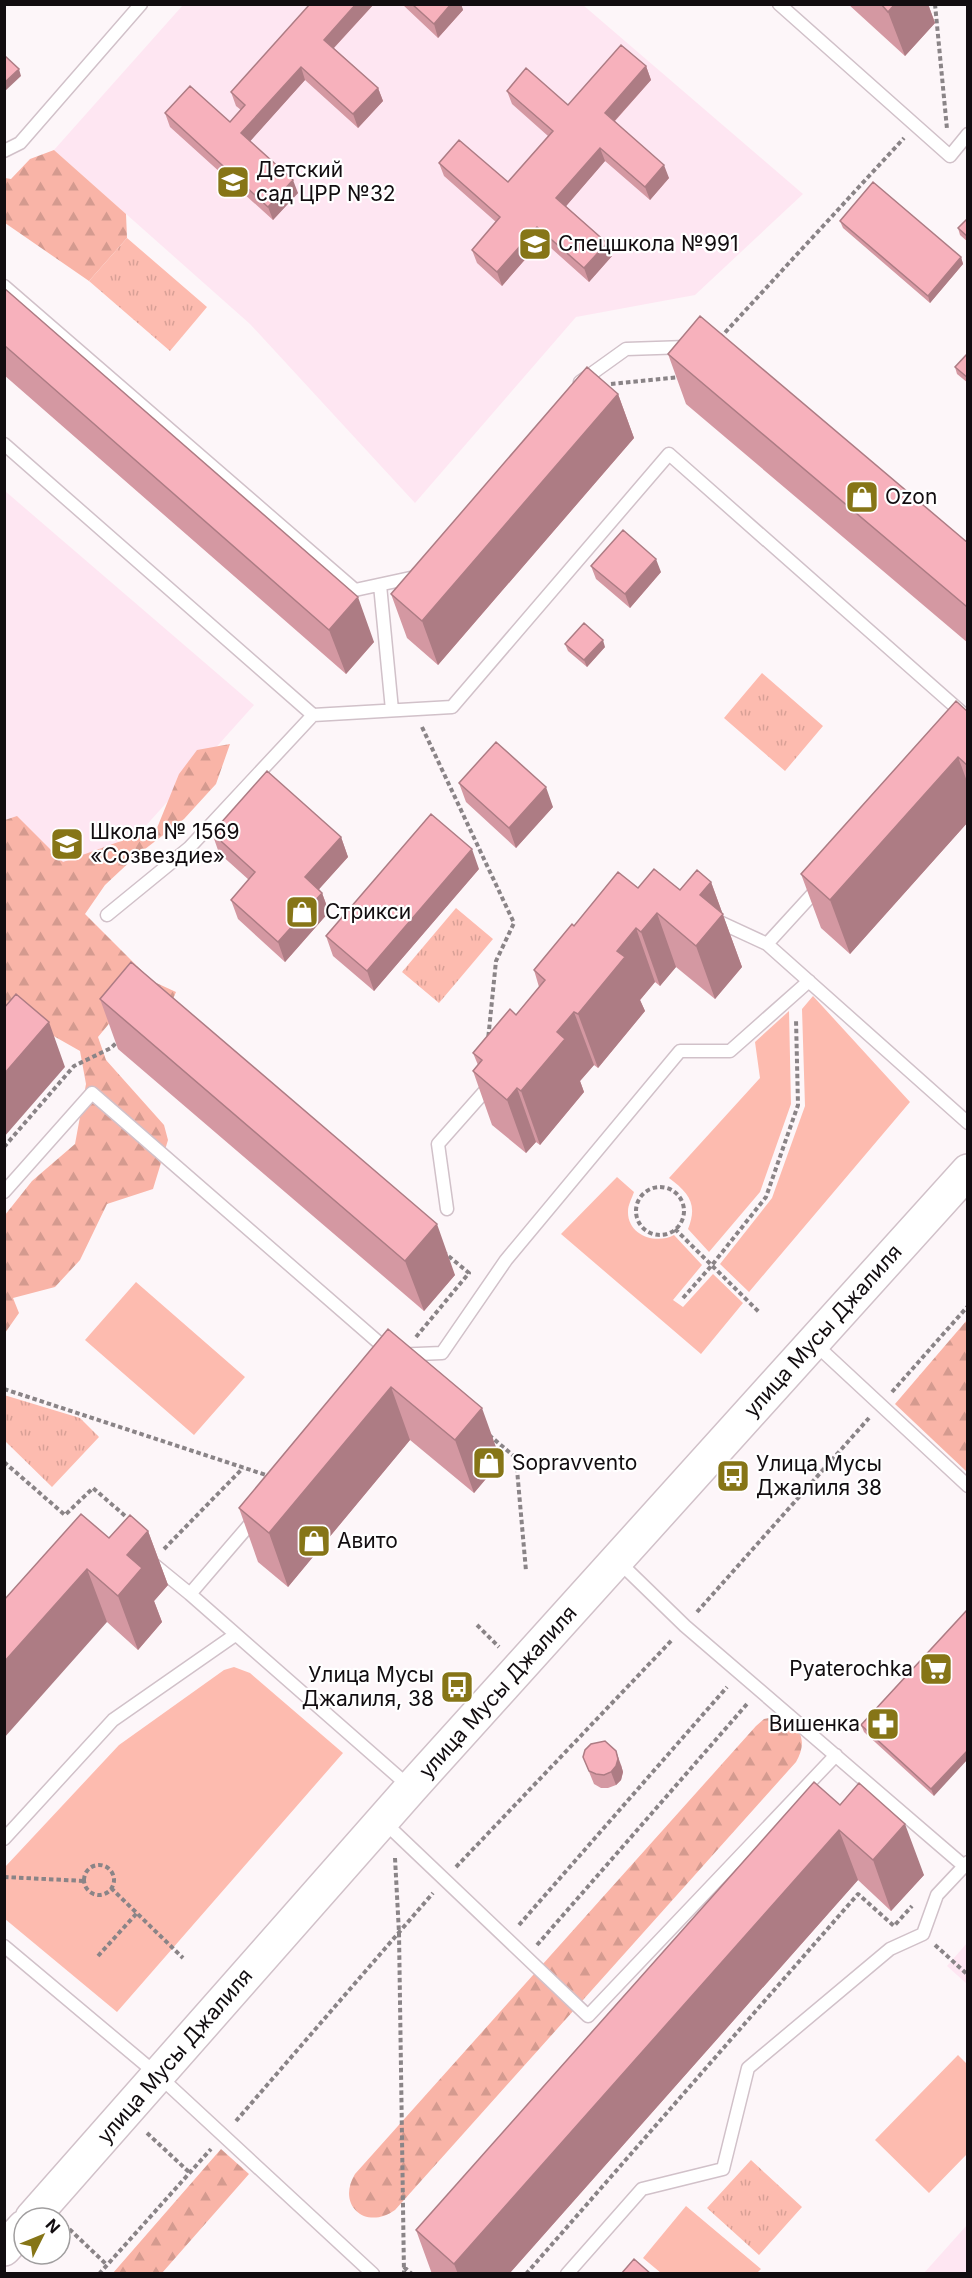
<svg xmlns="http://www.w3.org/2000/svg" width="972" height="2278" viewBox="0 0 972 2278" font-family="Inter,sans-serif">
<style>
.built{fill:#fee6f2}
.grass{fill:#fdbbaf}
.forest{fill:url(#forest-firs)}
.park{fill:url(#park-tufts)}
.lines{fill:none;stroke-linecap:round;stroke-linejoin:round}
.lane-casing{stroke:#d1c1c9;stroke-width:15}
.secondary-casing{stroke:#d1c1c9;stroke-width:36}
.path{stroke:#8a8487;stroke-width:4;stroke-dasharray:4.5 3;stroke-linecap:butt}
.lane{stroke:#fff;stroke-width:12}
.secondary{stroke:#fff;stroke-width:33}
.wall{fill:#d498a2}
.shaded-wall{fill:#ad7c84}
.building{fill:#f7b1bc;stroke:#ad7c84;stroke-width:1.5}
.labels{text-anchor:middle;stroke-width:4.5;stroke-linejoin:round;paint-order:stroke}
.poi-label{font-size:21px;fill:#120d10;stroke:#fff;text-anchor:start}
.street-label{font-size:21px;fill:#120d10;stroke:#fff}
</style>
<defs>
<pattern id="forest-firs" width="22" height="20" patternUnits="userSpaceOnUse" patternTransform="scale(1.5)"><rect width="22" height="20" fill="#f9b4a7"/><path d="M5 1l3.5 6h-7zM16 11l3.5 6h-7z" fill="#d49a8f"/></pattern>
<pattern id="park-tufts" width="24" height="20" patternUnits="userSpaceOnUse" patternTransform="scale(1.5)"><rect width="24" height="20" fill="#fdbbaf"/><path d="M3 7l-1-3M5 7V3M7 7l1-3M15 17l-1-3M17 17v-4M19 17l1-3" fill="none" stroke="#d8a096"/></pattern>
</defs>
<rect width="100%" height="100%" fill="#fdf6f9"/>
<path class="built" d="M183,5H583L803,194L695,295L576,317L415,503L250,324L54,150Z
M5,491L254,705L5,983Z
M967,1943V1984L947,1966Z
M967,2225V2273H924Z"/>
<path class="grass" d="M813,996L910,1102L749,1292L720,1264L772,1198L805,1106L802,1009Z
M789,1011L791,1104L760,1192L709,1252L688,1229C698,1204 689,1193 669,1178L760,1078L755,1042Z
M617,1177L634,1192C632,1198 628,1205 628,1211C627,1235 656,1245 674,1235L702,1265L673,1300L683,1307L713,1274L743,1303L701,1354L561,1234Z
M136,1282L245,1377L194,1435L85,1340Z
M234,1667L250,1673L343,1753L117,2012L5,1919V1867L119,1745L224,1670Z
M958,2055L967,2064V2154L929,2193L875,2140Z
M686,2206L761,2269L757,2273H661L643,2258Z"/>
<path class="forest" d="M54,150L126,214L127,238L89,281L5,223V178L11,179L30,159Z
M230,744L216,784L184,819L136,856L105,885L85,914L152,981L176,992L172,1001L112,1020L98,1037L106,1060L164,1125L168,1140L153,1189L107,1204L80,1260L55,1287L13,1298L19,1313L5,1333V1215L32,1181L75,1144L86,1084L80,1051L43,1030L5,1013V820L17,816L63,862L157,828L179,774L197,750Z
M967,1320V1472L895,1404Z
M774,1717C800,1721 809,1740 796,1762L395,2210C366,2231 336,2205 355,2174L756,1726L764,1719Z
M221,2149L249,2174L162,2273H113Z"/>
<path class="park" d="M127,238L207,307L170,351L89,281Z
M762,673L823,726L785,771L724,718Z
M456,908L493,939L439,1003L402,972Z
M4,1395L80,1418L99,1437L52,1487L5,1441Z
M751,2160L802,2207L759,2255L707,2208Z"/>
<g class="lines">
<g class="lane-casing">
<path id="lane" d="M779,4L950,156L968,134
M4,151L20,143L141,4
M4,286L355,590L415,577L418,573
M580,382L626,349L687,347
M4,444L313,715
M380,585L392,710
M107,915L189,848L313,715L452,707L669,454L968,718
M713,919L767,944L820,886
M767,944L968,1123
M4,1192L92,1093L393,1355L442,1353L506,1260L680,1051H730L809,981
M447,1209L438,1144L492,1083
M815,1344L968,1486
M257,1516L190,1594L411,1788
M618,1561L685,1626L964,1866
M152,1563L190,1594
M383,1821L588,2016L836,1755
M4,1839L113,1720L235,1635
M4,1946L159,2076L373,2274
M567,2274L642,2189L723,2169L748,2068L890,1949L923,1934L937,1895L968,1862"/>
</g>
<g class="secondary-casing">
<path id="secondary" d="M32,2218L411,1788L968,1171
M4,2249L24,2227"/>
</g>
<path class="path" d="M935,4L947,129
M720,338L904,138
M611,384L681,377
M422,727L514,923L496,961L488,1040
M4,1147L74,1066L111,1048L118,1041
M636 1211a24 24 0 1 1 48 0a24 24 0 1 1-48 0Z
M675,1229L760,1313
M683,1298L712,1265L766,1197L798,1105L796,1019
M416,1337L469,1273L446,1254
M4,1389L269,1476
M892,1392L968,1306
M489,1435L516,1458L526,1571
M4,1462L65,1515L93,1488L131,1521
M164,1549L243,1468
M697,1612L869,1418
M477,1625L499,1647
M395,1858L399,1933L404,2274
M84 1880a15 15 0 1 1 30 0a15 15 0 1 1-30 0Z
M456,1867L672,1640
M4,1877L84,1881
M111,1888L183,1958
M519,1925L727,1687
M537,1945L747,1704
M935,1945L968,1975
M98,1956L137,1913
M236,2121L433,1893
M147,2133L190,2173
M64,2224L107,2265
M404,2267L412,2274
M99,2274L211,2149
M526,2274L858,1894L894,1926L912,1906"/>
<use href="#lane" class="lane"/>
<use href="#secondary" class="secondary"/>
</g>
<path class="wall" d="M374,4L334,48L378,88L383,101L358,128L305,80L250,141L298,193L273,220L170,127L165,113L230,122L241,110L236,106L231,92Z
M402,4H461L463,10L438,38Z
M848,4H928L935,23L905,56Z
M646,66L651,80L615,121L669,178L650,200L605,161L566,206L607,243L612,256L589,282L542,240L502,286L477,263L472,250L496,222L444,176L439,163L508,182L548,136L512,104L507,91L568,105Z
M968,218V242L960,235L958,228Z
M840,221L961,257L963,264L930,303L843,228Z
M4,288L374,642L346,674L4,375Z
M968,353V383L957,374L955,367Z
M668,354L968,543V643L686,404Z
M618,394L634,438L438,665L407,638L391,594Z
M591,566L661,572L630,608L596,579Z
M565,644L605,647L587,667L568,651Z
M968,712V822L850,954L821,928L801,874Z
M459,783L553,807L516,848L466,802Z
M212,833L341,837L348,857L319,889L322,893L329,912L285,962L238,919L231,900L249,880L219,853Z
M479,869L374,991L333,956L326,936Z
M711,882L742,967L715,999L676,967L660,986L655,982L640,1000L645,1011L598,1068L594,1065L580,1081L584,1092L540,1145L536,1142L526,1153L492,1125L473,1071L478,1065L473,1053L516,1015L539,987L534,970L574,926L638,888L680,890Z
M100,999L455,1275L424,1311L118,1049Z
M388,1329L501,1461L474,1493L410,1440L288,1587L258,1562L239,1508Z
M148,1531L168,1585L154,1601L162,1622L138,1650L107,1622L4,1600L109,1538Z
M968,1609L934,1796L864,1732L861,1725Z
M583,1757L621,1765L623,1772L621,1780L616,1785L608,1788H601L594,1784Z
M840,1805L924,1875L891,1911L858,1880L509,2274H432L416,2230Z"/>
<path class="shaded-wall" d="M356,4H374L329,53L324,40Z
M451,4H461L463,10L438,38L434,24Z
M895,4H928L935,23L905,56L888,12Z
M646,66L651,80L610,126L605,113Z
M301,67L305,80L246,146L241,133Z
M19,69L21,76L4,92V83Z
M378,88L383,101L358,128L353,114Z
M600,148L605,161L561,212L556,198Z
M664,165L669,178L650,200L645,187Z
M293,180L298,193L273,220L268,207Z
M537,227L542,240L502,286L497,272Z
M607,243L612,256L589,282L584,268Z
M961,257L963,264L930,303L928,296Z
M618,394L634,438L438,665L422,621Z
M656,559L661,572L630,608L625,594Z
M358,597L374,642L346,674L329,630Z
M603,640L605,647L587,667L584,660Z
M958,757L968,784V822L850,954L830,900Z
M546,787L553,807L516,848L509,828Z
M341,837L348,857L312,897L305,877Z
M472,849L479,869L374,991L367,971Z
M711,882L742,967L715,999L696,946L700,895Z
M322,893L329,912L285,962L278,942Z
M657,913L676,967L660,986L641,932Z
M636,928L655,982L640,1000L645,1011L598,1068L578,1014L617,951Z
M574,1012L594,1065L580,1081L584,1092L540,1145L521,1091L557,1032Z
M49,1022L65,1067L4,1137V1074Z
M517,1088L536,1142L526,1153L507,1100Z
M437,1224L455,1275L424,1311L405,1261Z
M391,1387L410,1440L288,1587L269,1533Z
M482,1408L501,1461L474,1493L455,1440Z
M148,1531L168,1585L154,1601L162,1622L138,1650L118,1596L127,1555Z
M87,1569L107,1622L4,1738V1662Z
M968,1750V1759L934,1796L931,1789Z
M616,1751L621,1765L623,1772L621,1780L616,1785L611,1772Z
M905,1824L924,1875L891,1911L873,1860Z
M839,1830L858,1880L509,2274H458L454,2264Z"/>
<path class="building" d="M310,4H356L324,40L378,88L353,114L301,67L241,133L293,180L268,207L165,113L190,86L230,122L245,105L231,92Z
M412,4H451L434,24Z
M881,4H895L888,12Z
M621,45L646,66L605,113L664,165L645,187L600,148L556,198L607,243L584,268L537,227L497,272L472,250L500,217L439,163L459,140L508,182L553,131L507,91L526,68L568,105Z
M4,55L19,69L4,83Z
M873,182L961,257L928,296L840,221Z
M968,218V237L958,228Z
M4,288L358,597L329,630L4,345Z
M700,316L968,543V604L966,606L668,354Z
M968,353V378L955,367Z
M587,367L618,394L422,621L391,594Z
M623,530L656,559L625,594L591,566Z
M584,623L603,640L584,660L565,644Z
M956,701L968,712V766L958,757L830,900L801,874Z
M496,742L546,787L509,828L459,783Z
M267,771L341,837L305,877L322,893L278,942L231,900L255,872L212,833Z
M431,814L472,849L367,971L326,936Z
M654,869L680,890L697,870L711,882L700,895L723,914L696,946L657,913L641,932L636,928L617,951L625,957L578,1014L574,1012L557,1032L565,1039L521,1091L517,1088L507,1100L473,1071L482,1060L473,1053L510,1009L516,1015L545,980L534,970L572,924L574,926L618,872L638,888Z
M131,962L437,1224L405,1261L100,999Z
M16,994L49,1022L4,1074V1008Z
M388,1329L482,1408L455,1440L391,1387L269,1533L239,1508Z
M81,1514L109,1538L130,1515L148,1531L127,1555L142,1568L118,1596L87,1569L4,1662V1600Z
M968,1609V1750L931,1789L861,1725Z
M605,1741L616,1751L618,1759L616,1766L611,1772L604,1775L596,1774L589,1771L583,1757L585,1750L591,1744Z
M814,1782L840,1805L859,1783L905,1824L873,1860L839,1830L454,2264L416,2230Z
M634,2259L651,2274H621Z"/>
<defs>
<g id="school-square" transform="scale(1.725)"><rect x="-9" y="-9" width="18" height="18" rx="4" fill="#867517" stroke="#fff"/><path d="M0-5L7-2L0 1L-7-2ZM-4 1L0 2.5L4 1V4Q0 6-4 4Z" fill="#fff"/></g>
<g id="shop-square" transform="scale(1.725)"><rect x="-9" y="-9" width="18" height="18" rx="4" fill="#867517" stroke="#fff"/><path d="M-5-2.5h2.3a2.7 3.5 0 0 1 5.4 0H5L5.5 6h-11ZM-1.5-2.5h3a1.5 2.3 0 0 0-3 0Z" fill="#fff"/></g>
<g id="bus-square" transform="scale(1.725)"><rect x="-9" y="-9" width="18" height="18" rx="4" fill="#867517" stroke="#fff"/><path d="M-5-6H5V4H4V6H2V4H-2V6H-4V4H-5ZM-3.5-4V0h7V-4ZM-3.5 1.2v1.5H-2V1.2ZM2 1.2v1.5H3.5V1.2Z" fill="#fff"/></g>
<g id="supermarket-square" transform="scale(1.725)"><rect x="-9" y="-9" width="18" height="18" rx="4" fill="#867517" stroke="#fff"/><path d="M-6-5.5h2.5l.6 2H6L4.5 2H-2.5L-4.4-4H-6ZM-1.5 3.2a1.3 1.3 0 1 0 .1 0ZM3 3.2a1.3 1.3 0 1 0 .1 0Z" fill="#fff"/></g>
<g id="pharmacy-square" transform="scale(1.725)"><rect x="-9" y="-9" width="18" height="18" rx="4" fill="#867517" stroke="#fff"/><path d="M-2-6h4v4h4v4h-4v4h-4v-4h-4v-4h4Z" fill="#fff"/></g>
</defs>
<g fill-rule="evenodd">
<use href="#school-square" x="233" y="182"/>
<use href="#school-square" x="535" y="244"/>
<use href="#shop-square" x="862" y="497"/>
<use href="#school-square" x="67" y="844"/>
<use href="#shop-square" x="302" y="912"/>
<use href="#shop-square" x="489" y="1463"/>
<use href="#bus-square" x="733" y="1476"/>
<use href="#shop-square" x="314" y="1541"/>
<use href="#supermarket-square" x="936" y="1669"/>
<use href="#bus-square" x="457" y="1687"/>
<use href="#pharmacy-square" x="883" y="1724"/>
</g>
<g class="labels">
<g class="poi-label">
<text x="256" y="177">Детский<tspan x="256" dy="24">сад ЦРР №32</tspan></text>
<text x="558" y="251">Спецшкола №991</text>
<text x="885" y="504">Ozon</text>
<text x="90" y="839">Школа № 1569<tspan x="90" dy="24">«Созвездие»</tspan></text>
<text x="325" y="919">Стрикси</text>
<text x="512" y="1470">Sopravvento</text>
<text x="756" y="1471">Улица Мусы<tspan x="756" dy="24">Джалиля 38</tspan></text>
<text x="337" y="1548">Авито</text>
<text x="913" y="1676" text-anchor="end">Pyaterochka</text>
<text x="434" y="1682" text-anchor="end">Улица Мусы<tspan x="434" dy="24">Джалиля, 38</tspan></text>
<text x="860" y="1731" text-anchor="end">Вишенка</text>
</g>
<g class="street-label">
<text transform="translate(823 1331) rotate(-48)" y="7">улица Мусы Джалиля</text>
<text transform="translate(498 1692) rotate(-48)" y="7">улица Мусы Джалиля</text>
<text transform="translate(175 2056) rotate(-49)" y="7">улица Мусы Джалиля</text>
</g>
</g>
<rect width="972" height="2278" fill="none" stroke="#120d10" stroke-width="12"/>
<g transform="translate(42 2236) rotate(47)"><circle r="28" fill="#ffffff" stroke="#a09e9f" stroke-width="1.5"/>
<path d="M0-4.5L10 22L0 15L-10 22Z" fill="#867517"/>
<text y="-9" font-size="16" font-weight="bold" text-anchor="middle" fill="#120d10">N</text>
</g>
</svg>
